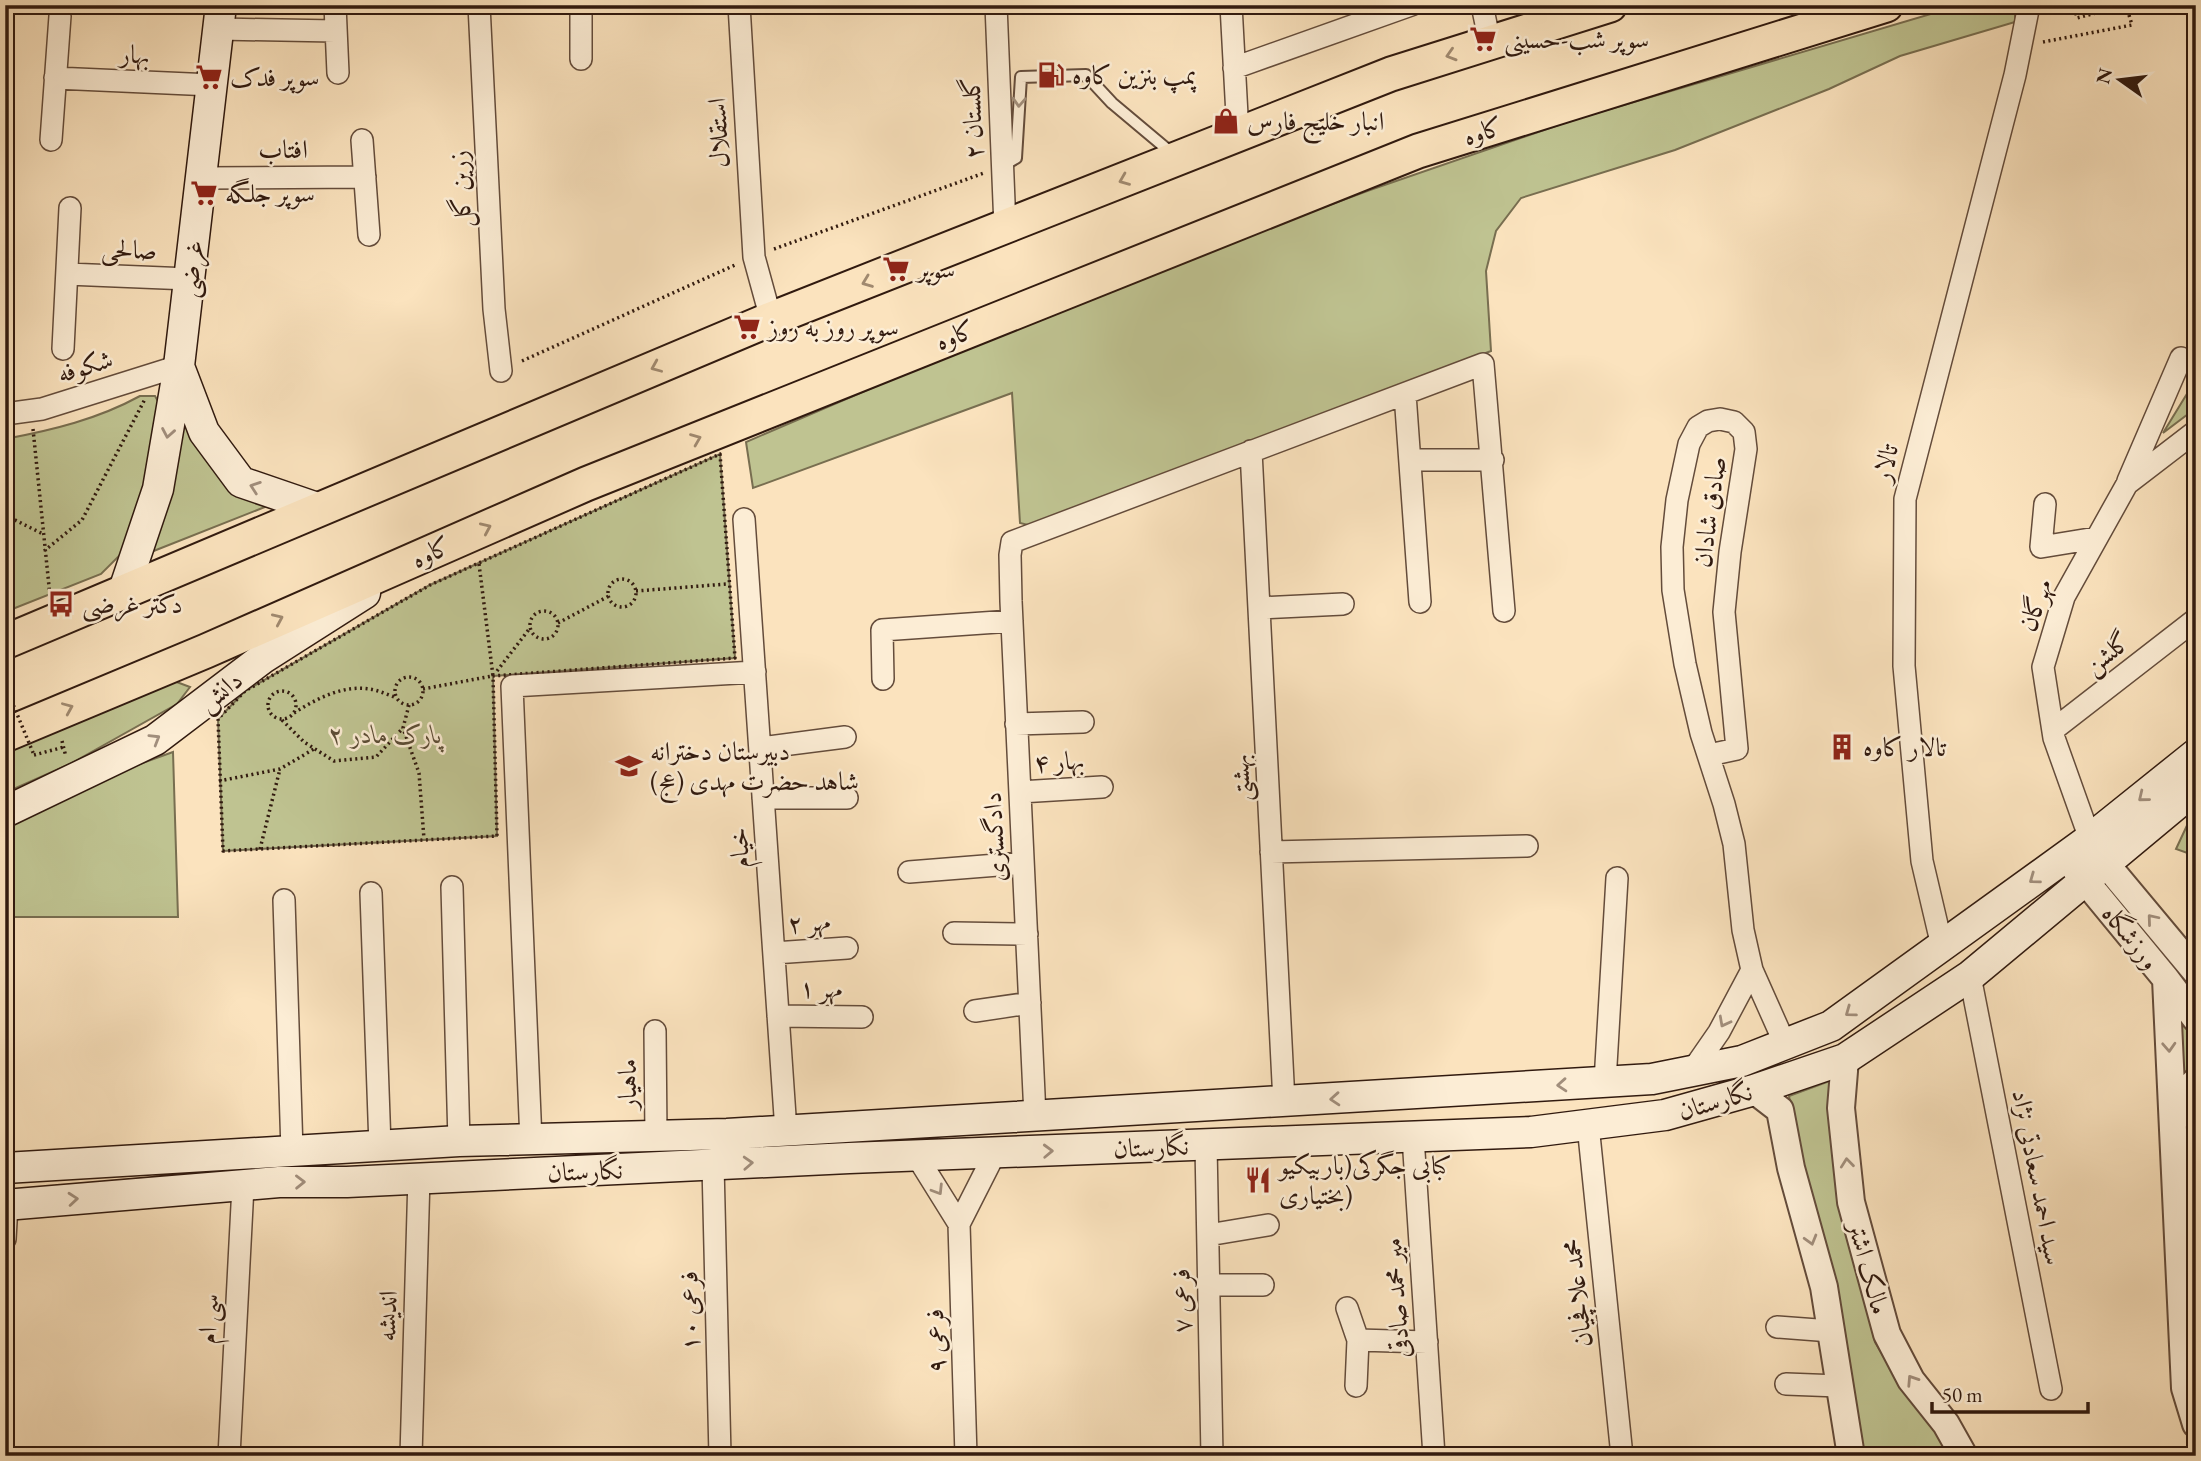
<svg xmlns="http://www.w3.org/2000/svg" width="2201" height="1461" viewBox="0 0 2201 1461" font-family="'EB Garamond',Amiri,serif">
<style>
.green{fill:#bfc391;stroke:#786e50;stroke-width:2}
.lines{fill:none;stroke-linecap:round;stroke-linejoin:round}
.service-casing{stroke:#644c3b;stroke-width:14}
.minor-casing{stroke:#644c3b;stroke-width:24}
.tertiary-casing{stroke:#644c3b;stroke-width:30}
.secondary-casing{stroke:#311a0f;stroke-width:33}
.primary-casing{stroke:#311a0f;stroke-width:37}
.path{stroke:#311a0f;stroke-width:3.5;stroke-dasharray:2 3.5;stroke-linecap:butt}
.service{stroke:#fcedd5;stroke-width:10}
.minor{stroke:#fcedd5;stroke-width:21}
.tertiary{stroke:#fcedd5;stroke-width:26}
.secondary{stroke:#fcedd5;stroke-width:30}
.primary{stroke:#fbe3be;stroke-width:33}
.path-bridge{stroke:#311a0f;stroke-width:3.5;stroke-dasharray:2 3.5;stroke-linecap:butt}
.oneway{stroke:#a0896f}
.oneway2{stroke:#a18e7c}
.labels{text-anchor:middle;stroke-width:5;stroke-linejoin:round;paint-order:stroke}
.poi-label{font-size:26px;fill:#311a0f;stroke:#fcedd5;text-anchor:start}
.street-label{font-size:26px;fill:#311a0f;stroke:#fcedd5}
.park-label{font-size:26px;font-style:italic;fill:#5c4d36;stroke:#fcedd5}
</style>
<rect width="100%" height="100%" fill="#fbe3be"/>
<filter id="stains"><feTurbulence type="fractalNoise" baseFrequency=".00286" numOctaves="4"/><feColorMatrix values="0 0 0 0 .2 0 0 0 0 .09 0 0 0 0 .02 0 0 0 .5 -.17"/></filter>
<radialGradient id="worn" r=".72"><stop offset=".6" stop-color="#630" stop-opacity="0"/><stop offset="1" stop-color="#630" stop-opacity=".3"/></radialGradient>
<path class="green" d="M1961,5H2015V22L1900,56L1829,89L1675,150L1521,198L1496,231L1486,271L1491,351L1032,526L1020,523L1012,393L753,488L746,442L979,342L1216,247L1370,190L1573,120Z
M2196,379V408L2163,433Z
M140,396H155L163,410L135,526L126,549L101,574L5,612V439C53,430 98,419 140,396Z
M184,401L275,503L146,554Z
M720,454L735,658L493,676L497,836L223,851L218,719L245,691L430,585Z
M174,681L190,687L177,704L70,764L11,790L5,795V750Z
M173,752L178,917H5V829C57,794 114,773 173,752Z
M2196,815V856L2176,849L2190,819Z
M2176,1006L2188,1029L2196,1037V1067L2191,1070L2181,1086Z
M1835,1079L1851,1244L1875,1342L1901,1386L1954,1456H1861L1799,1156L1789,1096Z"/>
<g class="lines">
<g class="service-casing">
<path id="service" d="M1002,166L1016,158L1021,77L1086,75L1112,103L1174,155"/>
</g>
<g class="minor-casing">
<path id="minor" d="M335,5L338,73
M479,5L494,309L501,371
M581,5V59
M739,5L754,257L771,319
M996,5L1005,227
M1231,5L1238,134
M1482,5L1490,43
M219,29L335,31
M1234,68L1411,5
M55,78L212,85
M51,140L60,16
M362,140L369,235
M201,178L365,177
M67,274L189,279
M63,349L70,208
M1405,394L1420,602
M5,414L42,409L179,366
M1251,451L1284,1102
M1410,460H1493
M2128,481L2181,358
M2045,504L2041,547L2096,538
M744,519L786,1131
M1259,608L1343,604
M883,679L882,630L1012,621
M1016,724L1083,722
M2053,730L2196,619
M760,748L845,737
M1709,755L1737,749L1724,612L1730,552L1746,449L1744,432L1734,422L1720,419L1708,421L1698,427L1689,444L1677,500L1672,547L1673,590L1685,664L1701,733L1724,804L1734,844L1743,930L1752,970L1785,1044
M1020,792L1102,787
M763,798H847
M2090,839L2054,738L2043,667L2064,597L2127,484L2196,431
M1271,852L1527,846
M909,872L1023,863
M452,887L459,1141
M371,893L380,1146
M284,900L292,1151
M954,933L1027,934
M1942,946L1922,861L1904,666L1905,499L2015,75L2029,5
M774,953L847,948
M1970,976L2051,1389
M975,1011L1030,1003
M778,1016L862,1017
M655,1031L656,1136
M1692,1071L1719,1032L1752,970
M1605,1082L1617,878
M1035,1116L1011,601L1010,555L1012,542L1483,364L1504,611
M1588,1125L1622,1456
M1413,1137L1434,1456
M531,1141L512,686L755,672
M1206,1146L1212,1456
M916,1155L959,1224
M713,1165L720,1456
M1208,1235L1268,1225
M5,1239L7,1205
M1208,1285H1263
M1347,1308L1358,1340L1356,1386
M1777,1327L1831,1331
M1358,1340L1427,1342
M1786,1384L1839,1386
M229,1456L243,1186
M411,1456L419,1177
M966,1456L959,1224L995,1153"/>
</g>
<g class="tertiary-casing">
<path id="tertiary" d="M2106,864L2196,972
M2073,866L2166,979L2196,1019
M2166,979L2185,1388L2196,1424
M1845,1059L1841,1108L1851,1202L1887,1334L1911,1380L1946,1424L1964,1456
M1754,1090L1780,1110L1791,1168L1824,1287L1851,1456
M2176,1118L2185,1092L2196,1081"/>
</g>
<g class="secondary-casing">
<path id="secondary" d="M180,369L204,432L241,482L320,509
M123,593L158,489L179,366L221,5
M5,812L155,740L263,658L365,593
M5,1168L459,1141L727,1134L1652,1079L1742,1061L1831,1026L2090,839L2196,754
M5,1205L279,1182H347L849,1158L1531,1132L1665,1115L1754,1090L1845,1059L1970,976L2196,788"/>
</g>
<g class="primary-casing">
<path id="primary" d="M5,642L771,319L1391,74L1610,5
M5,735L206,651L586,484L1418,151L1886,5"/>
</g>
<path class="path" d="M2043,42L2132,25L2126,5L2077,18L2074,5
M774,249L984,173
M522,361L735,265
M33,429L50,596
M720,454L735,658L493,676L497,836L223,851L218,719L245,691L430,585Z
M5,515L43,534
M44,551L82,520L145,399
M479,564L493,676
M608 593a14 14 0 1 1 28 0a14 14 0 1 1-28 0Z
M636,591L727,584
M530 625a14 14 0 1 1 28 0a14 14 0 1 1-28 0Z
M558,623L609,596
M497,671L530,628
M395 691a14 14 0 1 1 28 0a14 14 0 1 1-28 0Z
M423,689L492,676
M268 705a14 14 0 1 1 28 0a14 14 0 1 1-28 0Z
M409,705L403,728L419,773L424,839
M294,713C316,699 342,685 369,689C378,690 388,695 397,698
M282,720L304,742L334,761L376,757L403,728
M62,741L66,757
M34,755L64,747
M219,781L280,769L314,749
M260,849L280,769"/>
<use href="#service" class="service"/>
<use href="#minor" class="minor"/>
<use href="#tertiary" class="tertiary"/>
<use href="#secondary" class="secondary"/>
<use href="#primary" class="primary"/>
<path class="path-bridge" d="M5,685L34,755"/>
</g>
<defs><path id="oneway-chevron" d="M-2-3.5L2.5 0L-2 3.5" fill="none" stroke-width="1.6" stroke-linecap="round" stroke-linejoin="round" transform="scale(1.75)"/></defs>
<g class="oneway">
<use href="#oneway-chevron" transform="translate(1451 55) rotate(163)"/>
<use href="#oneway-chevron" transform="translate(1124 180) rotate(158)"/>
<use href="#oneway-chevron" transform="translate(867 282) rotate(159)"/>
<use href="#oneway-chevron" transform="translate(656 367) rotate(157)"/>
<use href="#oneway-chevron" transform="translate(696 439) rotate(-22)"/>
<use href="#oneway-chevron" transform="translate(486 528) rotate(-24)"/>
<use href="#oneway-chevron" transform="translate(278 619) rotate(-24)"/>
<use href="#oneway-chevron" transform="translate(68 708) rotate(-23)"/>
</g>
<g class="oneway2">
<use href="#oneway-chevron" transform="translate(1019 102) rotate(93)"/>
<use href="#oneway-chevron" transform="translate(168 433) rotate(100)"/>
<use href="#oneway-chevron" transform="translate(255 487) rotate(-161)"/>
<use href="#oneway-chevron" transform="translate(155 739) rotate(-31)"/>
<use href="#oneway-chevron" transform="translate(2143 797) rotate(141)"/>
<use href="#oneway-chevron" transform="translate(2034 879) rotate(144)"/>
<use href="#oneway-chevron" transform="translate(2152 919) rotate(-130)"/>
<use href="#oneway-chevron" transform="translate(1850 1012) rotate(144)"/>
<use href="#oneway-chevron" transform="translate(1724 1022) rotate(118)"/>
<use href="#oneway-chevron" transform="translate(2169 1047) rotate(87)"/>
<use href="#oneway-chevron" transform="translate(1562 1085) rotate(176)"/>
<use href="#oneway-chevron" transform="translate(1335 1099) rotate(176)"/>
<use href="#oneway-chevron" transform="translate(1048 1151) rotate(-2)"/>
<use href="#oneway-chevron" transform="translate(748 1163) rotate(-3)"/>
<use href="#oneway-chevron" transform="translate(1847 1163) rotate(-96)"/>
<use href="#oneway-chevron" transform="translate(300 1182) rotate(-1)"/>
<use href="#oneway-chevron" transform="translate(938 1190) rotate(58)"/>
<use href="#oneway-chevron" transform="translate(73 1199) rotate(-5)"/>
<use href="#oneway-chevron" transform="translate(1811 1240) rotate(74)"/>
<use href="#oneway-chevron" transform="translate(1912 1380) rotate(-123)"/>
</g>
<defs>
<g id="supermarket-bare" transform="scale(2.1)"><path d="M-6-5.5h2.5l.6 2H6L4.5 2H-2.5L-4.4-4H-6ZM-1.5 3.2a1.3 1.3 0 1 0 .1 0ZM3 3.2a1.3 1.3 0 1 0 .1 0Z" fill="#8f2418" stroke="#fcedd5" stroke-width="2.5" paint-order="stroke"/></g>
<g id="fuel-bare" transform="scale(2.1)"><path d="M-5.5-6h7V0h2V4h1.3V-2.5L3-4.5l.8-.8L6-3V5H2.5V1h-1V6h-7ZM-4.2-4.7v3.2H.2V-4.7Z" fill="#8f2418" stroke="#fcedd5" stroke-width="2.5" paint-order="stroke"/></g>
<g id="shop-bare" transform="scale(2.1)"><path d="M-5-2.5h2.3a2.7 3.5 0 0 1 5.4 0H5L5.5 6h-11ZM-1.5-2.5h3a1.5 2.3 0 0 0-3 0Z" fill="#8f2418" stroke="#fcedd5" stroke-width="2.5" paint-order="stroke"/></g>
<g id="bus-bare" transform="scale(2.1)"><path d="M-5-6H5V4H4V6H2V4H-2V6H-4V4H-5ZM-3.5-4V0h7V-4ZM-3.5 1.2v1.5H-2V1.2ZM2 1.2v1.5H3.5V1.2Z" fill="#8f2418" stroke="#fcedd5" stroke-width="2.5" paint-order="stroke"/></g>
<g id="building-bare" transform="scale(2.1)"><path d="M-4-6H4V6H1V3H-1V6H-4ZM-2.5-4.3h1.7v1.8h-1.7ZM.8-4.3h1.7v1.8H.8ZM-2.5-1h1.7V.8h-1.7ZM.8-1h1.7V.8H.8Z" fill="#8f2418" stroke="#fcedd5" stroke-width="2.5" paint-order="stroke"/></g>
<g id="school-bare" transform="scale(2.1)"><path d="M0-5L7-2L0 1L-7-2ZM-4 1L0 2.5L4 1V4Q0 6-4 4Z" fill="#8f2418" stroke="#fcedd5" stroke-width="2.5" paint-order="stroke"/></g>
<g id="restaurant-bare" transform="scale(2.1)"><path d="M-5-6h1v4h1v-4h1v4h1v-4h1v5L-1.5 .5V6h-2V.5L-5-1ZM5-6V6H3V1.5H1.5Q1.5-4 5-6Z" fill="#8f2418" stroke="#fcedd5" stroke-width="2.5" paint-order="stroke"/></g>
</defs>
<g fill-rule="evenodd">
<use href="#supermarket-bare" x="1483" y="39"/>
<use href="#fuel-bare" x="1051" y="75"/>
<use href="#supermarket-bare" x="209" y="77"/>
<use href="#shop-bare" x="1226" y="121"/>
<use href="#supermarket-bare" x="204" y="193"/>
<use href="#supermarket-bare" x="896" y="269"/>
<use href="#supermarket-bare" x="747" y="327"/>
<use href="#bus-bare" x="61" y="604"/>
<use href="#building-bare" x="1842" y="747"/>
<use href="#school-bare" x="629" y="766"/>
<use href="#restaurant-bare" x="1258" y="1180"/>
</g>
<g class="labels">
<g class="poi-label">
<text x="1504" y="48">سوپر شب-حسینی</text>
<text x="1072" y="84">پمپ بنزین کاوه</text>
<text x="230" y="86">سوپر فدک</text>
<text x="1247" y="130">انبار خلیج فارس</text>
<text x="225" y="202">سوپر جلگه</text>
<text x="917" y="278">سوپر</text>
<text x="768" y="336">سوپر روز به روز</text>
<text x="82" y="613">دکتر غرضی</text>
<text x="1863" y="756">تالار کاوه</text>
<text x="650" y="760">دبیرستان دخترانه<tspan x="650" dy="30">شاهد حضرت مهدی (عج)</tspan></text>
<text x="1279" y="1174">کبابی جگرکی(باربیکیو<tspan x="1279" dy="30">بختیاری)</tspan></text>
</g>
<g class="street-label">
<text transform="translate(135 54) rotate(3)" y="9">بهار</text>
<text transform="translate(972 118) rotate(-92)" y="9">گلستان ۲</text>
<text transform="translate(1483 131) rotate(-17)" y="9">کاوه</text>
<text transform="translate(718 133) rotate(-93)" y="9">استقلال</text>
<text x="283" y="158">افتاب</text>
<text transform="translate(460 189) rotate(-93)" y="9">زرین گل</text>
<text transform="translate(129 249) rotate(2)" y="9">صالحی</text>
<text transform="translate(191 269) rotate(-83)" y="9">غرضی</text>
<text transform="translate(955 335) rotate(-21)" y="9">کاوه</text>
<text transform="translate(85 366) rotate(-17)" y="9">شکوفه</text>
<text transform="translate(1885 463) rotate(-76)" y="9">تالار</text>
<text transform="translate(1709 512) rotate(-82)" y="9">صادق شادان</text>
<text transform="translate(431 552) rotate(-24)" y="9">کاوه</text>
<text transform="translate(2035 605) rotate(-70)" y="9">مهرگان</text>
<text transform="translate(2107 653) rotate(-38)" y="9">گلشن</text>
<text transform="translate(220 691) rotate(-38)" y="9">دانش</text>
<text transform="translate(1059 761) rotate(-4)" y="9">بهار ۴</text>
<text transform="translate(1240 778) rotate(-93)" y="9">بهشتی</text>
<text transform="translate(994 837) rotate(-93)" y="9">دادگستری</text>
<text transform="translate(739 848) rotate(-94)" y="9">خیام</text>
<text transform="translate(809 922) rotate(-4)" y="9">مهر ۲</text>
<text transform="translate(2131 937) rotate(51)" y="9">ورزشگاه</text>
<text transform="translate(821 988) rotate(1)" y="9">مهر ۱</text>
<text transform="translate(627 1084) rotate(-90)" y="9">ماهیار</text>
<text transform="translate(1715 1101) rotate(-16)" y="9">نگارستان</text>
<text transform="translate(1151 1147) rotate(-2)" y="9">نگارستان</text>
<text transform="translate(585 1171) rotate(-2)" y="9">نگارستان</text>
<text transform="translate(2038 1177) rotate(79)" y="9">سید احمد سعادتی نژاد</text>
<text transform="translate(1869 1268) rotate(75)" y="9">مالک اشتر</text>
<text transform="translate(1577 1293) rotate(-96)" y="9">محمد علافچیان</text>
<text transform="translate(1396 1298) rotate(-94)" y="9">میر محمد صادقی</text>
<text transform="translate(1181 1301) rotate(-91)" y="9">فرعی ۷</text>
<text transform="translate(689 1311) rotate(-91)" y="9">فرعی ۱۰</text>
<text transform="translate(387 1316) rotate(-88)" y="9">اندیشه</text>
<text transform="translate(208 1319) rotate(-87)" y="9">سی ام</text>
<text transform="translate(935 1341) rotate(-92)" y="9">فرعی ۹</text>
</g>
<g class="park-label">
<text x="386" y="743">پارک مادر ۲</text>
</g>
</g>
<rect width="2201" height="1461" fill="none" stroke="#fbe3be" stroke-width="28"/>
<rect x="7" y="7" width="2187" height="1447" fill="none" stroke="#311a0f" stroke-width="3.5"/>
<rect x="14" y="14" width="2173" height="1433" fill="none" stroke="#311a0f" stroke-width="2"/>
<g transform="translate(2120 80) rotate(284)" stroke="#fcedd5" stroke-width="5" paint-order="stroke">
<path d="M0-5L12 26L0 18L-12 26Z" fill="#311a0f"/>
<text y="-10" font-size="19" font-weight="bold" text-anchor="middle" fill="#311a0f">N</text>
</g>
<path d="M1932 1402v10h156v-10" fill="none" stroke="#311a0f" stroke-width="3.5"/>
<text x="1942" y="1402" font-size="21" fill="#311a0f" stroke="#fcedd5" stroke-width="5" paint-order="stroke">50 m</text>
<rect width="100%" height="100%" filter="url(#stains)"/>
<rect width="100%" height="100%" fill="url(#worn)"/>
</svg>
